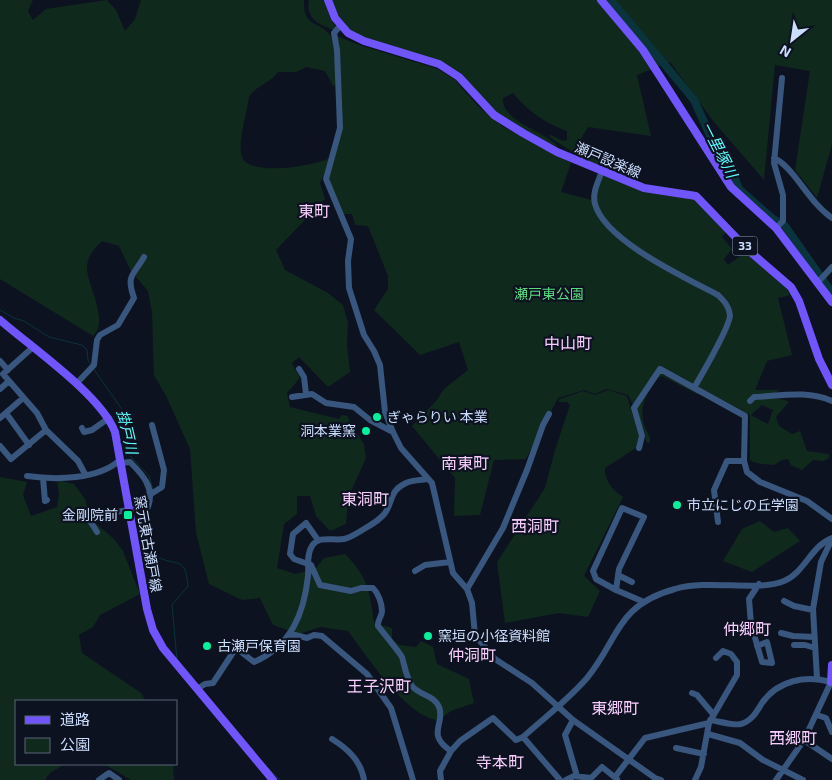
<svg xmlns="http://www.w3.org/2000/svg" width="832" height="780" viewBox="0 0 832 780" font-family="'Exo 2','Noto Sans JP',sans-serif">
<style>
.green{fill:#10291d;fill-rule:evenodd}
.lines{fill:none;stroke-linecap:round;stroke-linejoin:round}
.stream{stroke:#0a333c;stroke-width:1}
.river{stroke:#0a333c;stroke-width:8}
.minor{stroke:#39567e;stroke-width:6}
.major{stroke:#7055fc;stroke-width:8}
.poi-dot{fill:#04f29b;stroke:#0d1220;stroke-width:2}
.labels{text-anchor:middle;stroke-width:4.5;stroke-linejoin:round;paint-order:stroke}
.shield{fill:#0d1220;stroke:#93a1bb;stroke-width:1}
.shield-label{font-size:12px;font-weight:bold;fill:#ccdefe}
.street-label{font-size:14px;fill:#ccdefe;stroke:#0d1220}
.park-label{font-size:14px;fill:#5adc7f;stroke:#0d1220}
.poi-label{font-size:14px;fill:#ccdefe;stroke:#0d1220;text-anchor:start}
.water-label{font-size:15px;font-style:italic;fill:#5cfcfc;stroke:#0d1220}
.quarter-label{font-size:16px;fill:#f9cefe;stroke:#0d1220}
</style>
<rect width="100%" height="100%" fill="#0d1220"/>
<path class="green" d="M0,0H33L28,11L33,20L46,9L107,0L116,10L125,31L135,19L141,0H304C303,29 319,20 330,35C335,43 338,77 335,85L333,86L325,71L306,67L296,72H278C271,83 256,85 249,97C247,113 237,143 242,157C249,177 317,166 332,157L320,183L325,199L276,250L285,270L328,293L343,305L348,323L347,345L350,372L328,387L299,357L292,363L300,378L287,393L290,407L339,419L342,415L347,416L364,444L366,458L348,498L346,524L330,531L316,516L310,496H297V514L284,524L277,568L295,574L315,569L324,558L345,554C368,577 370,592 374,623L392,628V640L400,645L416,647L421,641L433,647L437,664L469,679L474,703L451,711L439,720C408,719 366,655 348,631L320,627L299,634L273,625L260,598L242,600L209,584L196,532L190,449L167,398L154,375L152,312L148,291L131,271L119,246L102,241C94,249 87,256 87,268C87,285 110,321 93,336L0,279Z
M309,0H324L330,18L336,27L333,30C319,24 305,18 309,0Z
M331,0H832V144L817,198L795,170L810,71L775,65L764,180L714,122L670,62L637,75L651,136L588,127C583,135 578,142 582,151L626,172L642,184L588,162L554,140L549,136L551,135L563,141L567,140V131C547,124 527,111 513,93L503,98C501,122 548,132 558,147L542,141L498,115L459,76L350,31L340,20Z
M337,36L359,45L438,69L455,80L479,107L502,126L571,163L561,192L595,201L601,180L605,174L657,194L693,197L727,231L722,237L732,249L724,259L728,265L746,252L787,289L790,295L778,298L792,355L767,361L755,390H780L771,397L788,401V403L776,417L779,426L792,434L800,431L807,451L829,454V458L823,461L813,460L802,470L791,465L788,459L782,460L774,465C767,464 757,465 750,460V415L660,366L633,405L628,395L607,389L595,394L584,390L558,398L526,459L494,460L480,515L454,516L455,478L412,426L436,401L444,389L468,370L459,342L420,355L374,310L388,289V276L368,226L355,225L352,214H344L328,179L341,131ZM762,405L773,410L768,424L751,415Z
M659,373L700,393L697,394L662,376L658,378C646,393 638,408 645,427C647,433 651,436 650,442L647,443L636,408Z
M608,390L627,396L640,439L636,448L605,468C604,480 613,491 623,497L584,576L600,591L588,617L559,613L505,623L497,562L545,488L555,450L570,405L567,402H558L560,399L583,391L595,395Z
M0,477L27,482L23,495L31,516L57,507L59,494L57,480L74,484L85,499L91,519L115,540L123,551L140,594L100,615L93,627L79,635L82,653L141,693L146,701H16V764H65L50,773L45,780H0Z
M760,521L774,532L788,528L800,541L752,572L723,561L742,529Z
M104,764H173L174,780H131Z"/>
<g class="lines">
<path class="stream" d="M0,310L14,318L24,321L49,337L82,345L87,350L88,360L91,365
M93,368L126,415V441L131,457L149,476L153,490
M150,509C147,525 142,555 165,560C170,562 180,562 183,567C187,571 187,580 188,586L172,605L177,660
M263,763L280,780"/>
<path class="river" d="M611,0L694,100L712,140L732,171L739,189L773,219L785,226L832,293"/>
<path class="minor" d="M340,26L334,33L337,50L340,128L326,179L351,239L348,261L349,288L364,335L374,351L380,365L385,412L393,432L401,448L432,483L453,573L467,589L472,603L475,635L495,659L532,683L573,720L655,778L661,780
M774,158C794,167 809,203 832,218
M602,171C598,182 592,193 595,204C605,241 686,278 718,295C724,301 729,306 730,315C730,327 702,374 694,388
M776,228L783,221V195L774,163L782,78
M818,282L832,267
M32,348L3,374L37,413L46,430L78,461L85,474
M0,361L8,370
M299,369L304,377L306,394
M76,384L94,365L97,340L100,335L118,325L134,298C126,275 133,276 144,257
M0,389L9,381
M292,397L312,394L326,403L354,407L370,420L393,432
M750,401L754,397C780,396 808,390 832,401
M6,413L29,445
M0,418L23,398
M82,428L84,432L92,430L109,418
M0,446L11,459L46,430
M639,448L642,436L634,408L660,369L745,416L744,461L747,472L760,482L807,501L832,519
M27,476C55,480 98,480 120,460
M43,478L45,501L47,500
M151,494L162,487L164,470L152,425
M87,516L97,532
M83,517L148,507C155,488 143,475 130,462L121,463
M718,522L714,490L727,461H744
M318,540L306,523L293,534L290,554L294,559L311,565L320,585L351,591L361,588H373C378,593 382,603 382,611C382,617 377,620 378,626C382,631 400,653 402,657C405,667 406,677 412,686C419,695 434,695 439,707C446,723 425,734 451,751L460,741L493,718L516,740L523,737C544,718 568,700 587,678C619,639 616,605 675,589C708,579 758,592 784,581C805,572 811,546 832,538
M415,571L425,565L450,562
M618,575L632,582
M467,589L503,528L527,470L543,425L549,414
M616,590L596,579L593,571L622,508L644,517L619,569L616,590L644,602
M784,601L794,606L813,610
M781,633L793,636L814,637
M289,640L295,635L307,638L314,635L322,636L367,674L391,708L413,780
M794,645H805L815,648
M757,646L767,642L772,663L762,662L751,624L749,599L759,584
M817,678L813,609L821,562L832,539
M197,689L205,684L213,683L236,648L254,662C291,646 304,614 308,576C309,566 306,555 312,546C319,535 333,541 344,539C350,538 359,532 364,529C371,525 381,519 385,513C393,502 389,491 406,483C412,480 422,480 428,479
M692,693L697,695L713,714
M817,715L826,718L832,732
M573,720L565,735L577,776
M710,720C718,721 733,726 741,724C752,721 757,711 762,703C778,680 806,675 831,682L804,740L776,780
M708,734L740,743L763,760L803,780
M523,737L560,780
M332,739C348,749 361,761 364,780
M804,740L832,759
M676,748L704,754
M615,777L645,738L709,723
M99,780L109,773L119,780
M441,780L440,771L451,751
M566,780L574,776L591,778L602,767L617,779
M695,780L701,767L709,723L737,675V662L731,654L723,651L716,658"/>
<path class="major" d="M328,0L335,18L348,33L364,41L439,64L459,77L494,115L523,133L557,152L644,188L696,196L747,249L791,287L799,301L819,359L832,385
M601,0L643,50L731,187L776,228L832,302
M0,320C32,348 101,395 115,432L147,609L153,630L163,648L273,780
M831,682L832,665"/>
</g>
<g class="poi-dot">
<circle cx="377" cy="417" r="5"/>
<circle cx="366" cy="431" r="5"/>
<circle cx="677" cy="505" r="5"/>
<rect x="123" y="510" width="10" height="10" rx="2.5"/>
<circle cx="428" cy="636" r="5"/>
<circle cx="207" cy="646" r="5"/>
</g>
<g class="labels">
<rect class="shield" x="732.5" y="236.5" width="25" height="19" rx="4"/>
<g class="shield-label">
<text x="745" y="250">33</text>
</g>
<g class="street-label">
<text transform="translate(608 160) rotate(23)" y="5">瀬戸設楽線</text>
<text transform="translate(148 544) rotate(80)" y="5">窯元東古瀬戸線</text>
</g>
<g class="park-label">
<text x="549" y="299">瀬戸東公園</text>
</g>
<g class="poi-label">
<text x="387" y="422">ぎゃらりい 本業</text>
<text x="356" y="436" text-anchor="end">洞本業窯</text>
<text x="687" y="510">市立にじの丘学園</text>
<text x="118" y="520" text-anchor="end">金剛院前</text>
<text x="438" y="641">窯垣の小径資料館</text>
<text x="217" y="651">古瀬戸保育園</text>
</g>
<g class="water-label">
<text transform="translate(719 150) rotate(63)" y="5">一里塚川</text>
<text transform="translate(127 432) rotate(77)" y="5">掛戸川</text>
</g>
<g class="quarter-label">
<text x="314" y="217">東町</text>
<text x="568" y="349">中山町</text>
<text x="465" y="469">南東町</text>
<text x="365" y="505">東洞町</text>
<text x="535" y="532">西洞町</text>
<text x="747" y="635">仲郷町</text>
<text x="472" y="661">仲洞町</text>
<text x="379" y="692">王子沢町</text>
<text x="615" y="714">東郷町</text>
<text x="793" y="744">西郷町</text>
<text x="500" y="768">寺本町</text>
</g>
</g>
<rect x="15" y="700" width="162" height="65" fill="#0d1220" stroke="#596479"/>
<rect x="25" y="716" width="25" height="8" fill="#7055fc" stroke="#596479"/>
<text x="60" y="725" font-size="15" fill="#ccdefe">道路</text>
<rect x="25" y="738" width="25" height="15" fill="#10291d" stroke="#596479"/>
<text x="60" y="750" font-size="15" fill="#ccdefe">公園</text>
<g transform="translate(792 40) rotate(210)" stroke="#0d1220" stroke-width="4" paint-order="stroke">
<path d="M0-4L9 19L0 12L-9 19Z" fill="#ccdefe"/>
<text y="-8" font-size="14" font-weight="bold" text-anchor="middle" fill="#ccdefe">N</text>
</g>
</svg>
